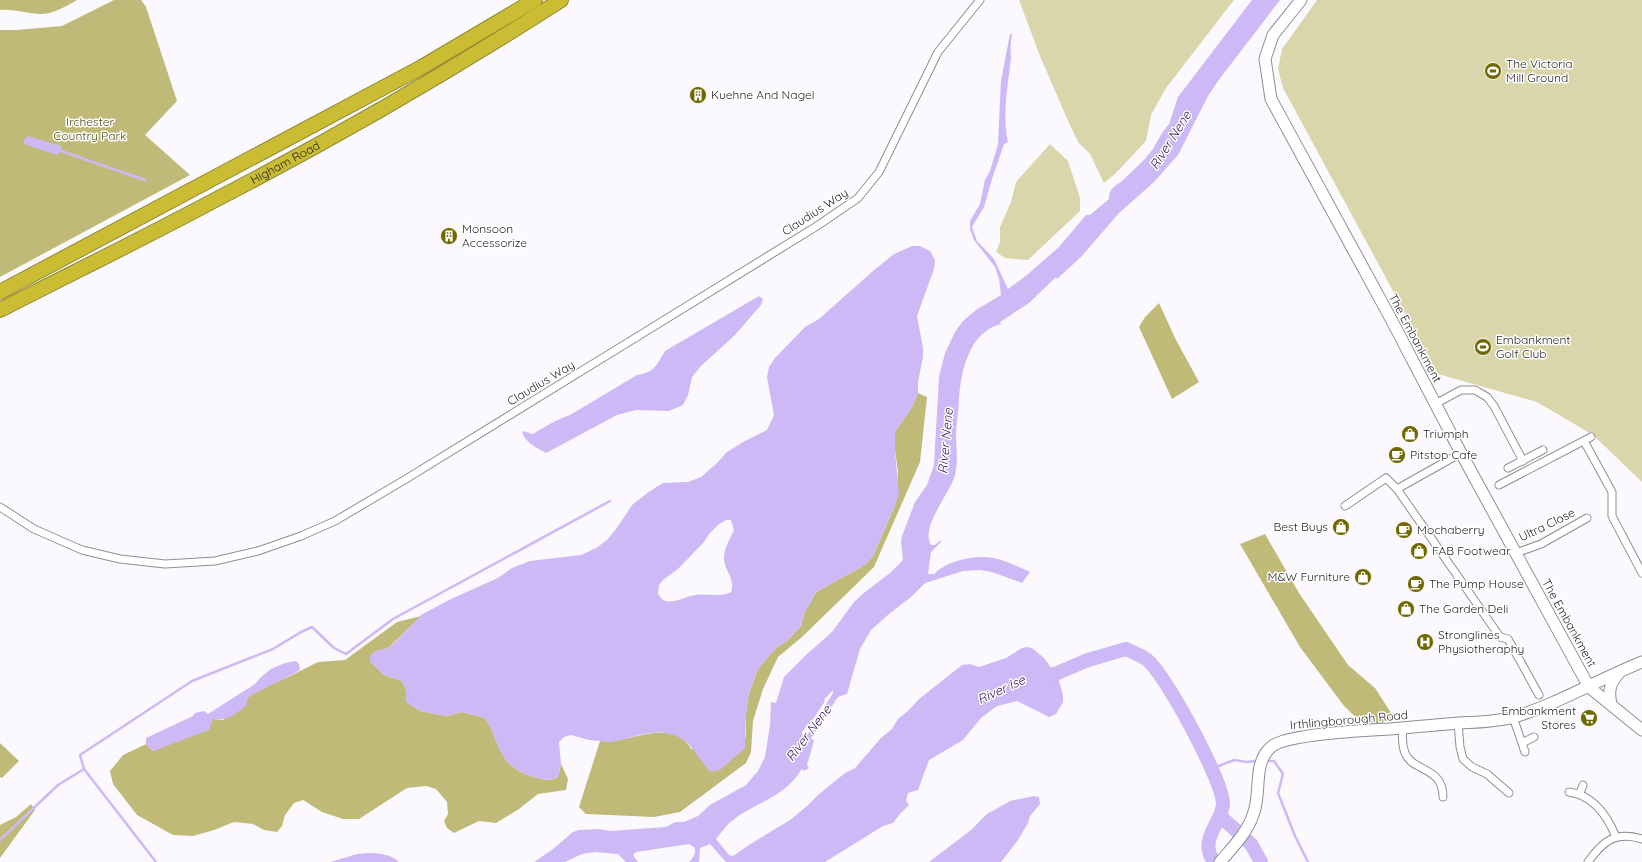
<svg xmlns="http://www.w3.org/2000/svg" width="1642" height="862" viewBox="0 0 1642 862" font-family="Quicksand,sans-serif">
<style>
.green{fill:#d9d6ab}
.forest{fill:#c0ba79}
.water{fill:#ccb9f5;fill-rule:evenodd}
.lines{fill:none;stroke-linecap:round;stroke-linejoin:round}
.stream{stroke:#ccb9f5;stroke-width:2.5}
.river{stroke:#ccb9f5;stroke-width:14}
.street-casing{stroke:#8f8e94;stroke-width:9}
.secondary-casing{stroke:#8f8e94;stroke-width:13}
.highway-casing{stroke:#918830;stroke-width:16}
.street{stroke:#fff;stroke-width:7}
.secondary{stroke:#fff;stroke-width:11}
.highway{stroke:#cabd34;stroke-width:14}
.labels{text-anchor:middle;stroke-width:3;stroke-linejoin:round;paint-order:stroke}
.poi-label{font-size:12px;fill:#272629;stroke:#fff;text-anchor:start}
.park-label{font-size:12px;fill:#514d1b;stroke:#fff}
.street-label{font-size:12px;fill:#272629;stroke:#fff}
.water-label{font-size:13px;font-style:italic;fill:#37195d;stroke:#fff}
</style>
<rect width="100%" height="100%" fill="#fbf9fe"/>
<path class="green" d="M1019,0H1234L1166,88L1151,115L1146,141L1116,173L1104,183L1090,154L1078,142L1069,123L1040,56Z
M1317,0H1642V482L1593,435L1537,402L1438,374L1283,88L1278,69L1282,49Z
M1050,144L1068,161L1080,198V211L1028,260L1005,258L996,252L1000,242V227L1011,202L1016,182Z"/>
<path class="forest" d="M0,0H77C67,6 53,14 41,14C28,14 14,9 0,10Z
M114,0H141L146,7L177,101L145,135L190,175L0,277V30H16L62,26Z
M1159,303L1176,340L1199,382L1172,399L1139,327L1145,317Z
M918,393L927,397L920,462L874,567L802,637L778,657L763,689L753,721L751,752L746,763L680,812L654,817L586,814L579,807L600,741C604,741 609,742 613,741C636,739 676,719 691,749L746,737V714L749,693L758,669L767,658L777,647L787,641L801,626L804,614L816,592L865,565L873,556L896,503L898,471L895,451V432L912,407Z
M1265,534L1299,593L1348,665L1375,688L1395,719L1366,727L1344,706L1300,647L1240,544Z
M421,616L388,648L375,652L371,662L384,675L402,681L406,690L407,702L420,711L447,716L462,712L485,718C502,745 497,766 534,777C542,779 551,782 558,777L561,764L568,779L566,790L538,794L519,809L496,823L479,821L454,833L447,828L444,821L448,814L447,802L436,789L426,786L407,788L359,819H343L322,812L303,800L294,803L285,815L282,826L277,832L264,830L253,824L234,822L214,830L193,836L173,835L137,815L113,784L110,771L123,755L146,744L153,751L210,724L213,719L223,720L247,698L266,686L286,678L318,662L345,660L397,622Z
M0,743L19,761L2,778L0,777Z
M31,804L35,810L0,858V825L16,817Z"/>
<path class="water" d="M1252,0H1280L1218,81L1208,96L1178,155L1154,182L1119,213L1082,256L1057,279L1056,277L1029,303L1000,322L1001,324C969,332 961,371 959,399C959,411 956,423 956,435C956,449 959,464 954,478C949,494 920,528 931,545H935L941,540V542L931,552L928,574H934C949,559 982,553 1001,560C1011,563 1020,568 1030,572L1022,583L992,572L980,570L963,571L925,583L911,597L889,614L871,630L860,649L847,694L838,697L811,738L814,741L807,765L809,768L804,771L802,769C784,798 756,802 733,820C726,825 721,833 716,839L729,855L733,856L749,845L790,820L807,806L818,795L845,773L855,768L881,738L892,729L898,719L909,710L919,699L962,665L970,664L979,667L1006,658L1022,648L1027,647L1032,648L1044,658L1050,666L1058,678L1063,695V702L1056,714L1049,717L1017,701L997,706L981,718L963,740L929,760L918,790L908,793L906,800L909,805L899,815L893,823L883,826L825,862H726L710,844L700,848L699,862H689C693,859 697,851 694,847L689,844L636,852L633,855L638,862H626L618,854L595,852L582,854L565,862H534L553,849L573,832L579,830L599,829L610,831L666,827L675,822H684L698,816L710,805L746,785L758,771L765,757L770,725L771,702L776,703L784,677L807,654L832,632L854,602L865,592L890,573L903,560L901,541L902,536L915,502L927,485L934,465L939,377L945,353L955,332L963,321L976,310L1001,295L999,279L995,267L974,240L970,229V221L980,204L985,180L990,171L998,144L1001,81L1010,34H1012C1012,37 1011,39 1011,43C1010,48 1011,53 1011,58C1008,86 1002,114 1008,142L1004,144L992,179L984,207L972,227L977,241L994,259L1008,289L1027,275L1059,247L1086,215H1090L1109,199C1108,192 1114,185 1121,182L1145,159L1153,149L1162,133L1169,124L1178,97ZM833,691V693L807,735H802V732L808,724H810L825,701L824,700L826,697H827L831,692Z
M28,136L61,146V151L57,155L24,144V140Z
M912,246H920L930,251L935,260L934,269L917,316L923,348V357L918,382V393L912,407L895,432V451L899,493L896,503L873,556L865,565L816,592L804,614L801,626L787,641L777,647L767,658L758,669L749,693L746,714L745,748L720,770L710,772L688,743L677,736L661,732L644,734L612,742L589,740L571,735L564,737L559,742L561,764L558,777C551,782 542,779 534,777C496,766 502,745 485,718L462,712L447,716L420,711L406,702V690L402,681L384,675L370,662V656L375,651L388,648L395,642L421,615L451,599L498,578L512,568L530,561L581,555L596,548L607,540L616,529L633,504L650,491L663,483L688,482L701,477L716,464L727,452L743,442L767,430L774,415L767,377L769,367L775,358L805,327L819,319L873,271L894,254ZM726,520H731L734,530C730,539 725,546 724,556C723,570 736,578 731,592C720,598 708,593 696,595C684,596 675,605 663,600L658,594L659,585L664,579L678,569L704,542L709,534L718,525Z
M759,296L763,299L761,305L735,335L701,366L692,377L688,395L683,405L669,411L636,410L617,415L546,453C537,448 524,442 522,431L533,434C544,427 557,419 570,415L637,375C655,372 656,366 665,351Z
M296,661L299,664L300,670C283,680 265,687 247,698V705C233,715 230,721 213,719L209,730L153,751L146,744V738L193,716L195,713L204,711L208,714L255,684L261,677L271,669L285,663Z
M1034,796L1039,797L1040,804L1030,816L1028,823L1018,840L1001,862H929L971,830L987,814L1010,801Z
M370,853C380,853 392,855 399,862H331L357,854Z"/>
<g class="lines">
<path class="stream" d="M61,151L145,180
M1269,761H1274L1283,774L1278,793L1295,836L1308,862
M1211,769L1234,760L1247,762L1255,761
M0,840L58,785L84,769
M156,862L84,769L80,755L192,681L273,649L301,632L312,627L334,648L346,654L393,619L610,501"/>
<path class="river" d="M1038,675L1055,674L1088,660L1126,649C1132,652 1140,655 1146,659C1164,671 1223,781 1223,804C1223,808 1221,812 1220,816L1251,844L1261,862
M1214,862C1202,845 1212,832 1220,816"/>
<g class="street-casing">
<path id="street" d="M1435,404L1461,390H1475L1487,397L1494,406L1523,461
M1584,441L1612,492V516L1642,573
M1508,468L1543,450
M1499,485L1591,437
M1397,489L1461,453
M1345,506L1386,478L1397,489L1500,637L1508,639L1539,695
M0,507L34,529L82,550L120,559L165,564L215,561L258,551L301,536L335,521L406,479L627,343L817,226L858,198L879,172L938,52L980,0
M1516,553L1541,544L1587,518
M1513,717L1525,752
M1458,723L1460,747L1463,759L1472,767L1487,774L1509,793
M1403,728C1402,736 1402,745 1405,753C1412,772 1443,766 1443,797
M1522,743L1534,737
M1569,792C1593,795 1607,815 1616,837
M1580,793L1583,785
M1588,862C1603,841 1615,831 1642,839"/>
</g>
<g class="secondary-casing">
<path id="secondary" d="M1301,0L1273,35L1265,59L1271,99L1391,319L1461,453L1589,687L1642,730
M1611,704C1608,691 1610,682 1620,672
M1220,862C1232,848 1247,833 1253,815C1262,793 1252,764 1271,747C1285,734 1368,730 1390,729C1413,727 1436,725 1459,723C1477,722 1497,722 1514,717C1558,704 1599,679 1642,662"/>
</g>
<g class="highway-casing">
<g id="highway">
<path d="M0,292L422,67L535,0"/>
<path id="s1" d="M0,310C72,273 144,238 215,200C333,139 449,72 561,0"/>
</g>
</g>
<use href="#street" class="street"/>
<use href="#secondary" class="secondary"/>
<use href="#highway" class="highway"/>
</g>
<defs>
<g id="stadium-disc" transform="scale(0.9)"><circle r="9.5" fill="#706800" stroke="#fff"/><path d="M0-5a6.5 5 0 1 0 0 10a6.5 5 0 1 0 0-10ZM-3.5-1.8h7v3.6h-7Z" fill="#fff"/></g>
<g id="building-disc" transform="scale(0.9)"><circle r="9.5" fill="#706800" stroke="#fff"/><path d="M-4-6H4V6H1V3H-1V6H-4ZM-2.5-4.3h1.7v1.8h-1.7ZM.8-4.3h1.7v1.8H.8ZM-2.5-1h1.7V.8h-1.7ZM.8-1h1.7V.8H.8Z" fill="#fff"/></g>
<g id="shop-disc" transform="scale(0.9)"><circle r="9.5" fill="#706800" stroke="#fff"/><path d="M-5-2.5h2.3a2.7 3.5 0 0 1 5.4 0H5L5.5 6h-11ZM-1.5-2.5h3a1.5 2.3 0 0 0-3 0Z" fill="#fff"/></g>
<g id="cafe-disc" transform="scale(0.9)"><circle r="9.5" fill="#706800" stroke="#fff"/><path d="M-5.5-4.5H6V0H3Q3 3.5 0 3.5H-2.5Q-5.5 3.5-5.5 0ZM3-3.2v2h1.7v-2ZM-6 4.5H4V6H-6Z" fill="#fff"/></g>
<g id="hospital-disc" transform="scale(0.9)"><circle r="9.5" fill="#706800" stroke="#fff"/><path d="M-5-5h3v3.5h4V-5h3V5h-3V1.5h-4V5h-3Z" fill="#fff"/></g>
<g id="supermarket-disc" transform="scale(0.9)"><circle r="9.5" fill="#706800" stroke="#fff"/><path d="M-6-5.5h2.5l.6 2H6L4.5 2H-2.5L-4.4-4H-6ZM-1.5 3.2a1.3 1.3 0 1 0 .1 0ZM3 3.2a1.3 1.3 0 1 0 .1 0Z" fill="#fff"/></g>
</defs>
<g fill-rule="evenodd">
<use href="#stadium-disc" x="1493" y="71"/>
<use href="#building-disc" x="698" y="95"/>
<use href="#building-disc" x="449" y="236"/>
<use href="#stadium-disc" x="1483" y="347"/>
<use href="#shop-disc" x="1410" y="434"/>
<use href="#cafe-disc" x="1397" y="455"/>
<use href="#shop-disc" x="1341" y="527"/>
<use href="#cafe-disc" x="1404" y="530"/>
<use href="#shop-disc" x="1419" y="551"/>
<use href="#shop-disc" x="1363" y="577"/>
<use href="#cafe-disc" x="1416" y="584"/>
<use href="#shop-disc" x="1406" y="609"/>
<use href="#hospital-disc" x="1425" y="642"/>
<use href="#supermarket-disc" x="1589" y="718"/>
</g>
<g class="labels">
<g class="poi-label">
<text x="1506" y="68">The Victoria<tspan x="1506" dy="14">Mill Ground</tspan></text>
<text x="711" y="99">Kuehne And Nagel</text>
<text x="462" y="233">Monsoon<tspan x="462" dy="14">Accessorize</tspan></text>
<text x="1496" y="344">Embankment<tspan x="1496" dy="14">Golf Club</tspan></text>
<text x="1423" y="438">Triumph</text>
<text x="1410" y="459">Pitstop Cafe</text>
<text x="1328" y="531" text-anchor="end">Best Buys</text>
<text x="1417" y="534">Mochaberry</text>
<text x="1432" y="555">FAB Footwear</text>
<text x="1350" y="581" text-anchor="end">M&amp;W Furniture</text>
<text x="1429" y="588">The Pump House</text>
<text x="1419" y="613">The Garden Deli</text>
<text x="1438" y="639">Stronglines<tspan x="1438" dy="14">Physiotheraphy</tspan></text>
<text x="1576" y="715" text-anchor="end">Embankment<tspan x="1576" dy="14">Stores</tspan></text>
</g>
<g class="park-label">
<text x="90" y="126">Irchester<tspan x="90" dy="14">Country Park</tspan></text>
</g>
<g class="street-label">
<text dy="4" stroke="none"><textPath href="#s1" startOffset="321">Higham Road</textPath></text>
<text transform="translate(815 212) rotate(-33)" y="4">Claudius Way</text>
<text transform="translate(1415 338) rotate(62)" y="4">The Embankment</text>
<text transform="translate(541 383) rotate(-31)" y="4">Claudius Way</text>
<text transform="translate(1547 525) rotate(-26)" y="4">Ultra Close</text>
<text transform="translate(1569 623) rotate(61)" y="4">The Embankment</text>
<text transform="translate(1349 720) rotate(-5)" y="4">Irthlingborough Road</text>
</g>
<g class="water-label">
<text transform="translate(1170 140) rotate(-58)" y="5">River Nene</text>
<text transform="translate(945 441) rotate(-85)" y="5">River Nene</text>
<text transform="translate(1001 689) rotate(-25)" y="5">River Ise</text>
<text transform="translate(808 733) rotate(-53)" y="5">River Nene</text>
</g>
</g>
</svg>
